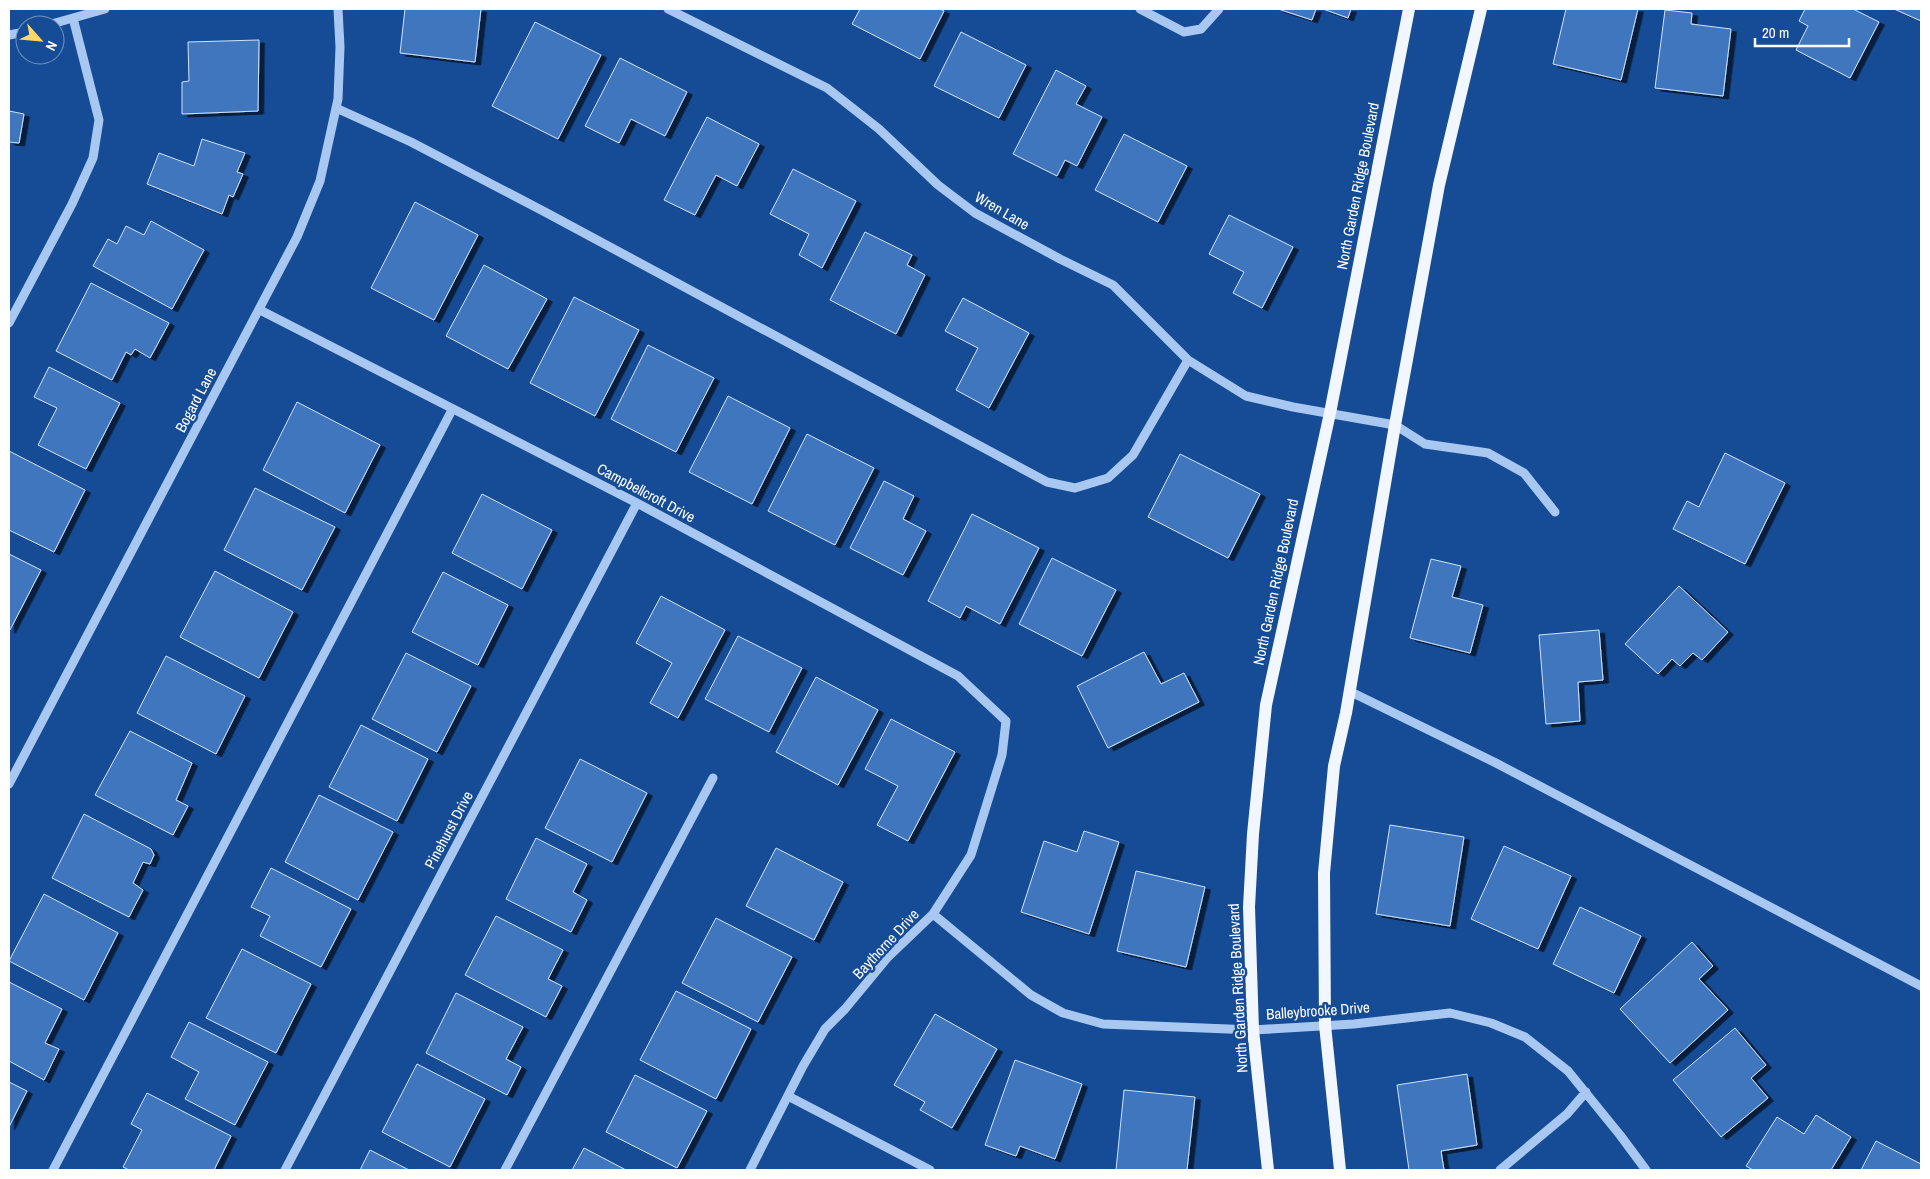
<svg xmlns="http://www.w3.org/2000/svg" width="1930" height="1179" viewBox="0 0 1930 1179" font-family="'Archivo Narrow',sans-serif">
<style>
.building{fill:#3f76be;stroke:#cfe3fc;filter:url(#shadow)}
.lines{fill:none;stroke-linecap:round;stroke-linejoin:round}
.minor{stroke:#a8c8f1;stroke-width:9}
.major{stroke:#f2f7ff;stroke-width:12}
.labels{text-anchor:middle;stroke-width:5;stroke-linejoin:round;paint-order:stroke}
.street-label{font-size:15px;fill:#fff;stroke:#164c96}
</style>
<defs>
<filter id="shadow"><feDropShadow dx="5.5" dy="3" stdDeviation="0" flood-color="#0009"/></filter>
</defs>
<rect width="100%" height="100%" fill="#164c96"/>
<path class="building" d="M405,9H481L475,62L400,53Z
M860,9H940L944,11L920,59L852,24Z
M1278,9H1316L1312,20Z
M1323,9H1351L1348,18Z
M1566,9H1638L1621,80L1553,64Z
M1805,9H1853L1879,22L1850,78L1796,50L1808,26L1799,21Z
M1894,9H1921V21Z
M1665,10L1692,13L1691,24L1731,29L1723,96L1655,88Z
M535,22L601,55L558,139L492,106Z
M961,32L1026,65L999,118L934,86Z
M259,40L258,111L182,114V82L189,81L188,42Z
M620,58L687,92L665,136L631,119L619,143L585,126Z
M1056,70L1086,86L1076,104L1102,117L1077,166L1065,160L1057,176L1013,154Z
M9,111L24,114L19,143L9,142Z
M707,117L759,144L737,186L716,175L695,215L664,200Z
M1124,134L1187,166L1158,222L1095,190Z
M202,139L245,153L237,172L243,174L233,197L229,195L222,214L147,184L159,153L194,166Z
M793,169L856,201L822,268L799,255L809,234L770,214Z
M415,202L478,235L434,320L371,288Z
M1229,215L1293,247L1262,308L1233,293L1244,272L1209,254Z
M151,221L204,250L172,309L93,266L108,239L117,244L126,226L144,235Z
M865,232L912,255L907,265L925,275L896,334L830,300Z
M484,265L547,299L508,369L446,336Z
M91,283L169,323L150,358L135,349L131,355L126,352L112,380L56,351Z
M574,297L639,330L595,416L530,383Z
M963,298L1029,333L989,408L956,390L978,348L945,331Z
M648,345L714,378L676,452L611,419Z
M49,367L120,403L86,469L38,445L57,408L34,397Z
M728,396L790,428L752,504L689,472Z
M297,402L380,445L345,513L263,470Z
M807,434L874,468L835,545L768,511Z
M9,451L85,490L54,552L9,530Z
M1725,453L1785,483L1745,564L1673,529L1687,501L1699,507Z
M1180,454L1260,494L1228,558L1148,517Z
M884,481L914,496L903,519L926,531L903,575L850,548Z
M255,488L335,527L302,590L224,550Z
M482,494L552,530L522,589L452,553Z
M972,514L1039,548L1000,624L966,606L960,618L928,601Z
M9,554L41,570L10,630H9Z
M1052,558L1116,590L1082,656L1019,624Z
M1431,559L1461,566L1452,597L1483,605L1470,653L1410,638Z
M215,571L293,612L259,678L180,637Z
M443,572L508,605L478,665L412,632Z
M1679,586L1728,632L1702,660L1693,653L1680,666L1672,659L1658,674L1625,644Z
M661,596L725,630L678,718L650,703L672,663L636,643Z
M1599,630L1603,680L1578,682L1580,721L1546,724L1539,635Z
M738,636L802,668L769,732L705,699Z
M1144,652L1161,684L1184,673L1199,702L1108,748L1077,686Z
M406,653L471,686L437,752L372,719Z
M166,656L245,696L216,754L137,713Z
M816,677L878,710L838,785L776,752Z
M891,719L955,752L908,841L877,825L898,786L865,769Z
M361,725L428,759L397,821L329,787Z
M130,731L192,763L176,800L188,806L173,835L95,795Z
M580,759L647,793L612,862L545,828Z
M319,795L393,832L358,900L285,862Z
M84,814L151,849L154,855L150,864L143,862L133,883L143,890L129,917L52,878Z
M1390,825L1464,837L1450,926L1376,914Z
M1084,831L1119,842L1089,934L1021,912L1044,841L1077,852Z
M536,838L587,864L573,892L587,900L571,932L506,899Z
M1504,846L1571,876L1538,949L1471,919Z
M776,848L843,882L814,940L746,906Z
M271,868L351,909L321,967L260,936L270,916L251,907Z
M1136,871L1205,887L1186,967L1117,951Z
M44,894L118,933L84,1000L9,961Z
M1580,907L1641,936L1614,993L1553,964Z
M496,916L563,950L548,979L562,986L546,1017L465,975Z
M716,918L792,957L758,1022L682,983Z
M1692,942L1713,966L1699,979L1728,1010L1670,1063L1620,1009Z
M242,949L311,984L276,1053L206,1018Z
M9,982L62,1009L45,1043L59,1049L44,1080L9,1061Z
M676,991L751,1029L716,1099L640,1060Z
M456,993L523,1027L506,1059L521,1067L507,1095L426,1053Z
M935,1014L997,1049L952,1128L920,1110L925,1102L894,1085Z
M189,1022L268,1062L235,1125L185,1099L199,1072L171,1057Z
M1735,1028L1766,1065L1751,1078L1768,1098L1721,1137L1673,1080Z
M1015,1060L1082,1084L1055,1159L1020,1146L1016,1156L985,1145Z
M417,1064L485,1099L450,1167L382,1132Z
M1467,1074L1477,1145L1441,1151L1444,1170H1409L1397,1085Z
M635,1075L707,1111L677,1168L606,1132Z
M9,1082L27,1091L9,1127Z
M1124,1090L1195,1097L1187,1170H1116Z
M147,1093L231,1136L214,1170H129L123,1167L142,1130L131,1124Z
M1816,1115L1851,1137L1831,1170H1753L1746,1166L1777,1117L1804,1134Z
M1876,1141L1921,1164V1170H1861Z
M584,1148L626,1170H572Z
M370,1150L409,1170H360Z"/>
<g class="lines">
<path class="minor" d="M668,9L827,88L879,129L938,185L975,213L1060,259L1113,285L1188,360L1246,396L1293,407L1395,425L1425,444L1488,453L1524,473L1555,512
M1140,9L1184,32L1201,29L1219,9
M48,25L105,9
M9,35L25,32
M336,108L411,142L545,212L1047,482L1075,488L1108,478L1133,455L1188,360
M260,310L637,503L958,676L1006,721L1002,755L971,855L933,914L888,957L845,1009L825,1029L803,1066L750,1170
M9,323L72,204L93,158L99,120L73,18
M1349,691L1494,762L1921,986
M9,784L297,237L320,181L338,99L340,47L338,9
M933,914L1031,995L1063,1013L1103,1024L1253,1030L1354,1024L1450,1013L1491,1023L1525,1037L1568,1071L1620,1135L1646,1170
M788,1096L930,1170
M53,1170L452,410
M285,1170L637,503
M505,1170L713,778
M1500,1170L1567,1114L1586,1092"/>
<path class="major" d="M1268,1170L1253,1030L1249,907L1253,834L1266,705L1330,413L1409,9
M1340,1170L1325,1025L1324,873L1334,766L1346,713L1395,425L1439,185L1481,9"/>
</g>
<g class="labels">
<g class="street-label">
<text transform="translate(1358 186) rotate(-79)" y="5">North Garden Ridge Boulevard</text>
<text transform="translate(1002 211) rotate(30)" y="5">Wren Lane</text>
<text transform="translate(196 400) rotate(-62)" y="5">Bogard Lane</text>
<text transform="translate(646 493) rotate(28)" y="5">Campbellcroft Drive</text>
<text transform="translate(1276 582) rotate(-78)" y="5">North Garden Ridge Boulevard</text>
<text transform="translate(449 830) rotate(-62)" y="5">Pinehurst Drive</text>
<text transform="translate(886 944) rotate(-47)" y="5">Baythorne Drive</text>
<text transform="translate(1238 988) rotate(-93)" y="5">North Garden Ridge Boulevard</text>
<text transform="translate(1318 1011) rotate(-4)" y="5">Balleybrooke Drive</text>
</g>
</g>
<rect width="1930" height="1179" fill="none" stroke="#ffffff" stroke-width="20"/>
<g transform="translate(40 40) rotate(117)"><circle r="24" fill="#164c96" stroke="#7394c0"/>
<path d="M0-4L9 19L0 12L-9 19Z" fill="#ffd668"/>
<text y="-8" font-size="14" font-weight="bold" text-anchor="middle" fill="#ffffff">N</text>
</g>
<path d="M1755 38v8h94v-8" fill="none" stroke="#ffffff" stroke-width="2.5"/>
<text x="1762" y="38" font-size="15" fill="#ffffff" stroke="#164c96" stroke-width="4" paint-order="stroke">20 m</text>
</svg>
